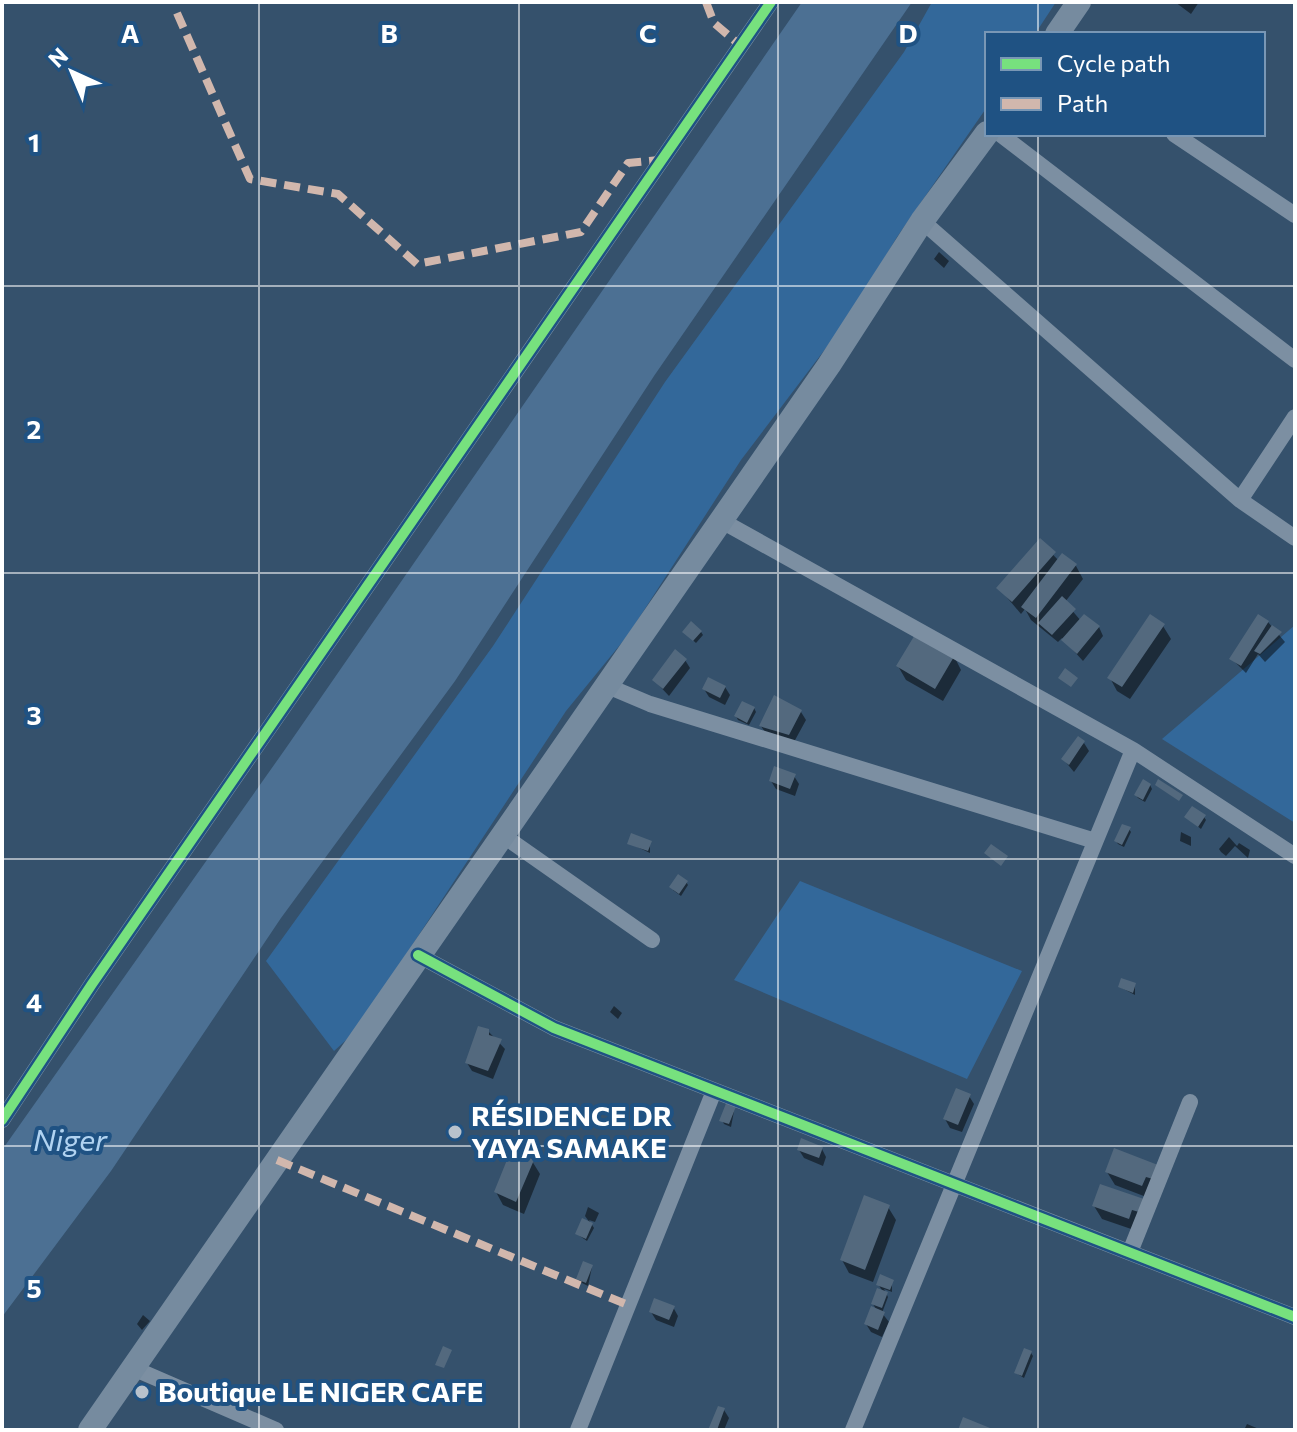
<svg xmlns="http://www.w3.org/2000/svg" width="1297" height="1432" viewBox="0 0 1297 1432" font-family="Commissioner,sans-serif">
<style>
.green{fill:#33689a}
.water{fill:#4c7093}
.shadow{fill:#0007}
.building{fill:#53697e}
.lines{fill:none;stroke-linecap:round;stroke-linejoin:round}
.minor{stroke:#7c8fa2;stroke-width:16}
.secondary{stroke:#768b9f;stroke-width:24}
.quiet{stroke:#d1b7ad;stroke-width:8;stroke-dasharray:16 8;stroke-linecap:butt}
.cycleway-casing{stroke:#1f5283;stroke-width:15}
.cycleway{stroke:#77e17e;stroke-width:10}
.grid{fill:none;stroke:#fff;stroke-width:2;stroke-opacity:0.55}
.poi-dot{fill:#b8c2cc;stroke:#1f5283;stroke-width:3}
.labels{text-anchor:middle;stroke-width:8;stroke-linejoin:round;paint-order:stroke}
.poi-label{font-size:28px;font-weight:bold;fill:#fff;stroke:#1f5283;text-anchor:start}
.water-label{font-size:30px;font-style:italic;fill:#b1d3f1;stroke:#1f5283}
.grid-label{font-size:26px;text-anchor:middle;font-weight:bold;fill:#fff;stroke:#1f5283;stroke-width:8;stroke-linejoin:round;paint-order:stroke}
</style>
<rect width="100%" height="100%" fill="#35516c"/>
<path class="green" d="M932,2H1056L1035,34H987V107L897,237L848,319L741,460L628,635L566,711L355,1032L334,1051L266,961L493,646L665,382L904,52Z
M1295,625V823L1162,739Z
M800,881L1022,971L967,1079L734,980Z"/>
<path class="water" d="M802,2H912L654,376L455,681L281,918L111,1171L2,1317V1150L286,748Z"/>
<path class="shadow" d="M1175,2H1199L1191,14Z
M939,252L949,261L944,268L934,259Z
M1040,541L1059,561L1076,566L1083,579L1065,602L1081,621L1099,627L1103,636L1083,661L1062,638L1058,642L1031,620L1025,609L1021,614L999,588Z
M1268,622L1285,642L1265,662L1258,654L1246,673L1232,659Z
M1163,626L1171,639L1130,699L1117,691L1110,678Z
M701,632L703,635L696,643L687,635Z
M954,656L961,670L943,701L906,680L898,666Z
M685,660L690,668L669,696L654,680Z
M725,687L730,695L725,705L709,697L704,689Z
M775,698L801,712L806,720L794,742L766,734L761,726Z
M754,708L756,712L749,725L738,720L736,716Z
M1084,743L1089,751L1074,772L1064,760Z
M794,776L799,784L795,796L776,789L771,781Z
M1150,785L1152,789L1145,802L1138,798L1136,795Z
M1186,817H1204L1206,820L1201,829Z
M1129,829L1131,832L1124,847L1118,844L1116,841Z
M1181,832L1191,837V846L1180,841Z
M1229,837L1237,846L1239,843L1250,850L1248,858L1235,846L1226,856L1221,852L1219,849Z
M650,842V853L629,843Z
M686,882L688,885L681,896L673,890Z
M1135,985V995L1120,987Z
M614,1006L622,1013L618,1019L610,1012Z
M488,1031L505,1049L493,1079L472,1071L467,1063Z
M969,1096L974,1104L962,1132L950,1128L945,1119Z
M735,1106L731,1127L724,1124L722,1120Z
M822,1149L826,1157L823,1166L804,1158L799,1150Z
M532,1161L540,1174L524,1214L503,1205L496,1192Z
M1157,1167L1149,1198L1115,1185L1107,1172Z
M1142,1200L1137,1231L1102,1219L1094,1206Z
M588,1207L599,1213L595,1222L589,1220L594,1228L587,1241L577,1234L590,1223L585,1216Z
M888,1207L896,1220L873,1282L849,1273L842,1260Z
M592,1267L588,1286L580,1282L578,1279Z
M892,1281V1292L884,1289L888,1297L882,1313L889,1322L882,1337L871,1332L866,1324L877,1311L873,1304L883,1292L878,1284Z
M673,1307L678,1316L674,1327L656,1320L651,1312Z
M143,1315L150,1321L142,1330L137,1324Z
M1031,1353L1033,1356L1024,1378L1016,1373Z
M724,1410L729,1418L724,1430H711Z
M1247,1424L1259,1429V1430H1244Z"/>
<path class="building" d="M1040,538L1056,552L1012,602L996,588Z
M1062,553L1077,564L1036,618L1021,607Z
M1062,596L1076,609L1052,635L1038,623Z
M1084,614L1100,626L1077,654L1061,640Z
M1150,614L1165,624L1122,687L1107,678Z
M1258,614L1269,621L1241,666L1229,659Z
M691,621L702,631L693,641L682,632Z
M1272,625L1282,632L1260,654L1254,651Z
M916,633L955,655L935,689L896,666Z
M675,649L687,659L663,689L652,680Z
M1065,668L1078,678L1071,687L1058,678Z
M708,677L726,686L720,698L702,689Z
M774,695L802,710L789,735L759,726Z
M742,701L755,707L747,723L734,716Z
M1078,736L1085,741L1069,765L1061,759Z
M774,766L796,774L790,789L769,781Z
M1143,779L1151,784L1143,800L1134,795Z
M1158,779L1183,795L1179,801L1155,785Z
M1192,806L1206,815L1198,827L1184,817Z
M1122,824L1131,827L1122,845L1114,841Z
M631,833L652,841L648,851L627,844Z
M991,844L1008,856L1001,866L984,853Z
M678,874L688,881L679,894L669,887Z
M1121,978L1136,983L1133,993L1118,987Z
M478,1026L489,1029V1035L502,1039L488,1071L465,1063Z
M956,1088L971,1094L958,1125L943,1119Z
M727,1101L737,1104L729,1124L719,1121Z
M801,1138L823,1147L819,1158L797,1150Z
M1114,1148L1158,1165L1153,1179L1146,1177L1142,1186L1105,1172Z
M511,1150L534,1160L516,1202L494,1192Z
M1100,1184L1144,1199L1139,1212L1132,1210L1129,1219L1092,1206Z
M864,1195L890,1205L865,1270L840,1260Z
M582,1218L593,1223L586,1239L575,1234Z
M583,1261L593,1265L586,1283L576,1279Z
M880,1274L894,1280L890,1290L876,1285Z
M877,1288L888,1292L882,1308L871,1304Z
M654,1298L675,1306L669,1320L649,1312Z
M871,1306L885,1312L878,1330L864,1324Z
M443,1346L452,1350L444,1368L435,1365Z
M1024,1348L1032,1351L1022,1376L1014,1373Z
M718,1406L725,1408L717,1430H708Z
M963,1417L995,1430H958Z"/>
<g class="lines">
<path class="minor" d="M1000,134L1295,360
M1174,134L1295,215
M922,221L1240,500L1295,538
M1240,500L1295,417
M720,520L1133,750L1295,856
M605,685L650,704L1095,841
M501,834L652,940
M418,955L554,1028L1295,1317
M2,1120L92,984L771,2
M1130,1252L1190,1102
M135,1369L276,1430
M578,1430L714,1091
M853,1430L1133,750"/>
<path class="secondary" d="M1057,34L1079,2
M90,1430L829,365L922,221L987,133"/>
<path class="quiet" d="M706,2L714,23L742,47
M177,13L250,179L338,194L417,264L581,232L628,163L659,160
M277,1160L628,1305"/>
<g class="cycleway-casing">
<path id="cycleway" d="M418,955L554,1028L1295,1317
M2,1120L92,984L771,2"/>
</g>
<use href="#cycleway" class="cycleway"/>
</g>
<path class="grid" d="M259,2V1430M519,2V1430M778,2V1430M1038,2V34M1038,134V1430M2,286H1295M2,573H1295M2,859H1295M2,1146H1295"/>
<g class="poi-dot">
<circle cx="455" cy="1132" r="8"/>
<circle cx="142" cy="1392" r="8"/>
</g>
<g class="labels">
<g class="poi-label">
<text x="471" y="1126">RÉSIDENCE DR<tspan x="471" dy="32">YAYA SAMAKE</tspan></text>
<text x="158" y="1402">Boutique LE NIGER CAFE</text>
</g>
<g class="water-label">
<text x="70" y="1151">Niger</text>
</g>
</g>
<g class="grid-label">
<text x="130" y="43">A</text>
<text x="389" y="43">B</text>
<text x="648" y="43">C</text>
<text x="908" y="43">D</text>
<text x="34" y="152">1</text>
<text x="34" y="439">2</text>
<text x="34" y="725">3</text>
<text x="34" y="1012">4</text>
<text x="34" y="1298">5</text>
</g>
<rect width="1297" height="1432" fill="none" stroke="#ffffff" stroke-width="8"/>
<rect x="985" y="32" width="280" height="104" fill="#1f5283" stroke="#7997b5" stroke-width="2"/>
<rect x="1001" y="58" width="40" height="12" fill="#77e17e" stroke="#7997b5" stroke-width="2"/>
<text x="1057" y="72" font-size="24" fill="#ffffff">Cycle path</text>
<rect x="1001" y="98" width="40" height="12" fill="#d1b7ad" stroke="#7997b5" stroke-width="2"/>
<text x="1057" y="112" font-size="24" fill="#ffffff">Path</text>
<g transform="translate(72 72) rotate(316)" stroke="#1f5283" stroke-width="6" paint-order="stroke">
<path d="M0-6L14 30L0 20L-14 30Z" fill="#ffffff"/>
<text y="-12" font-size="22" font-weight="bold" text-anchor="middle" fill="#ffffff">N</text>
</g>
</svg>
